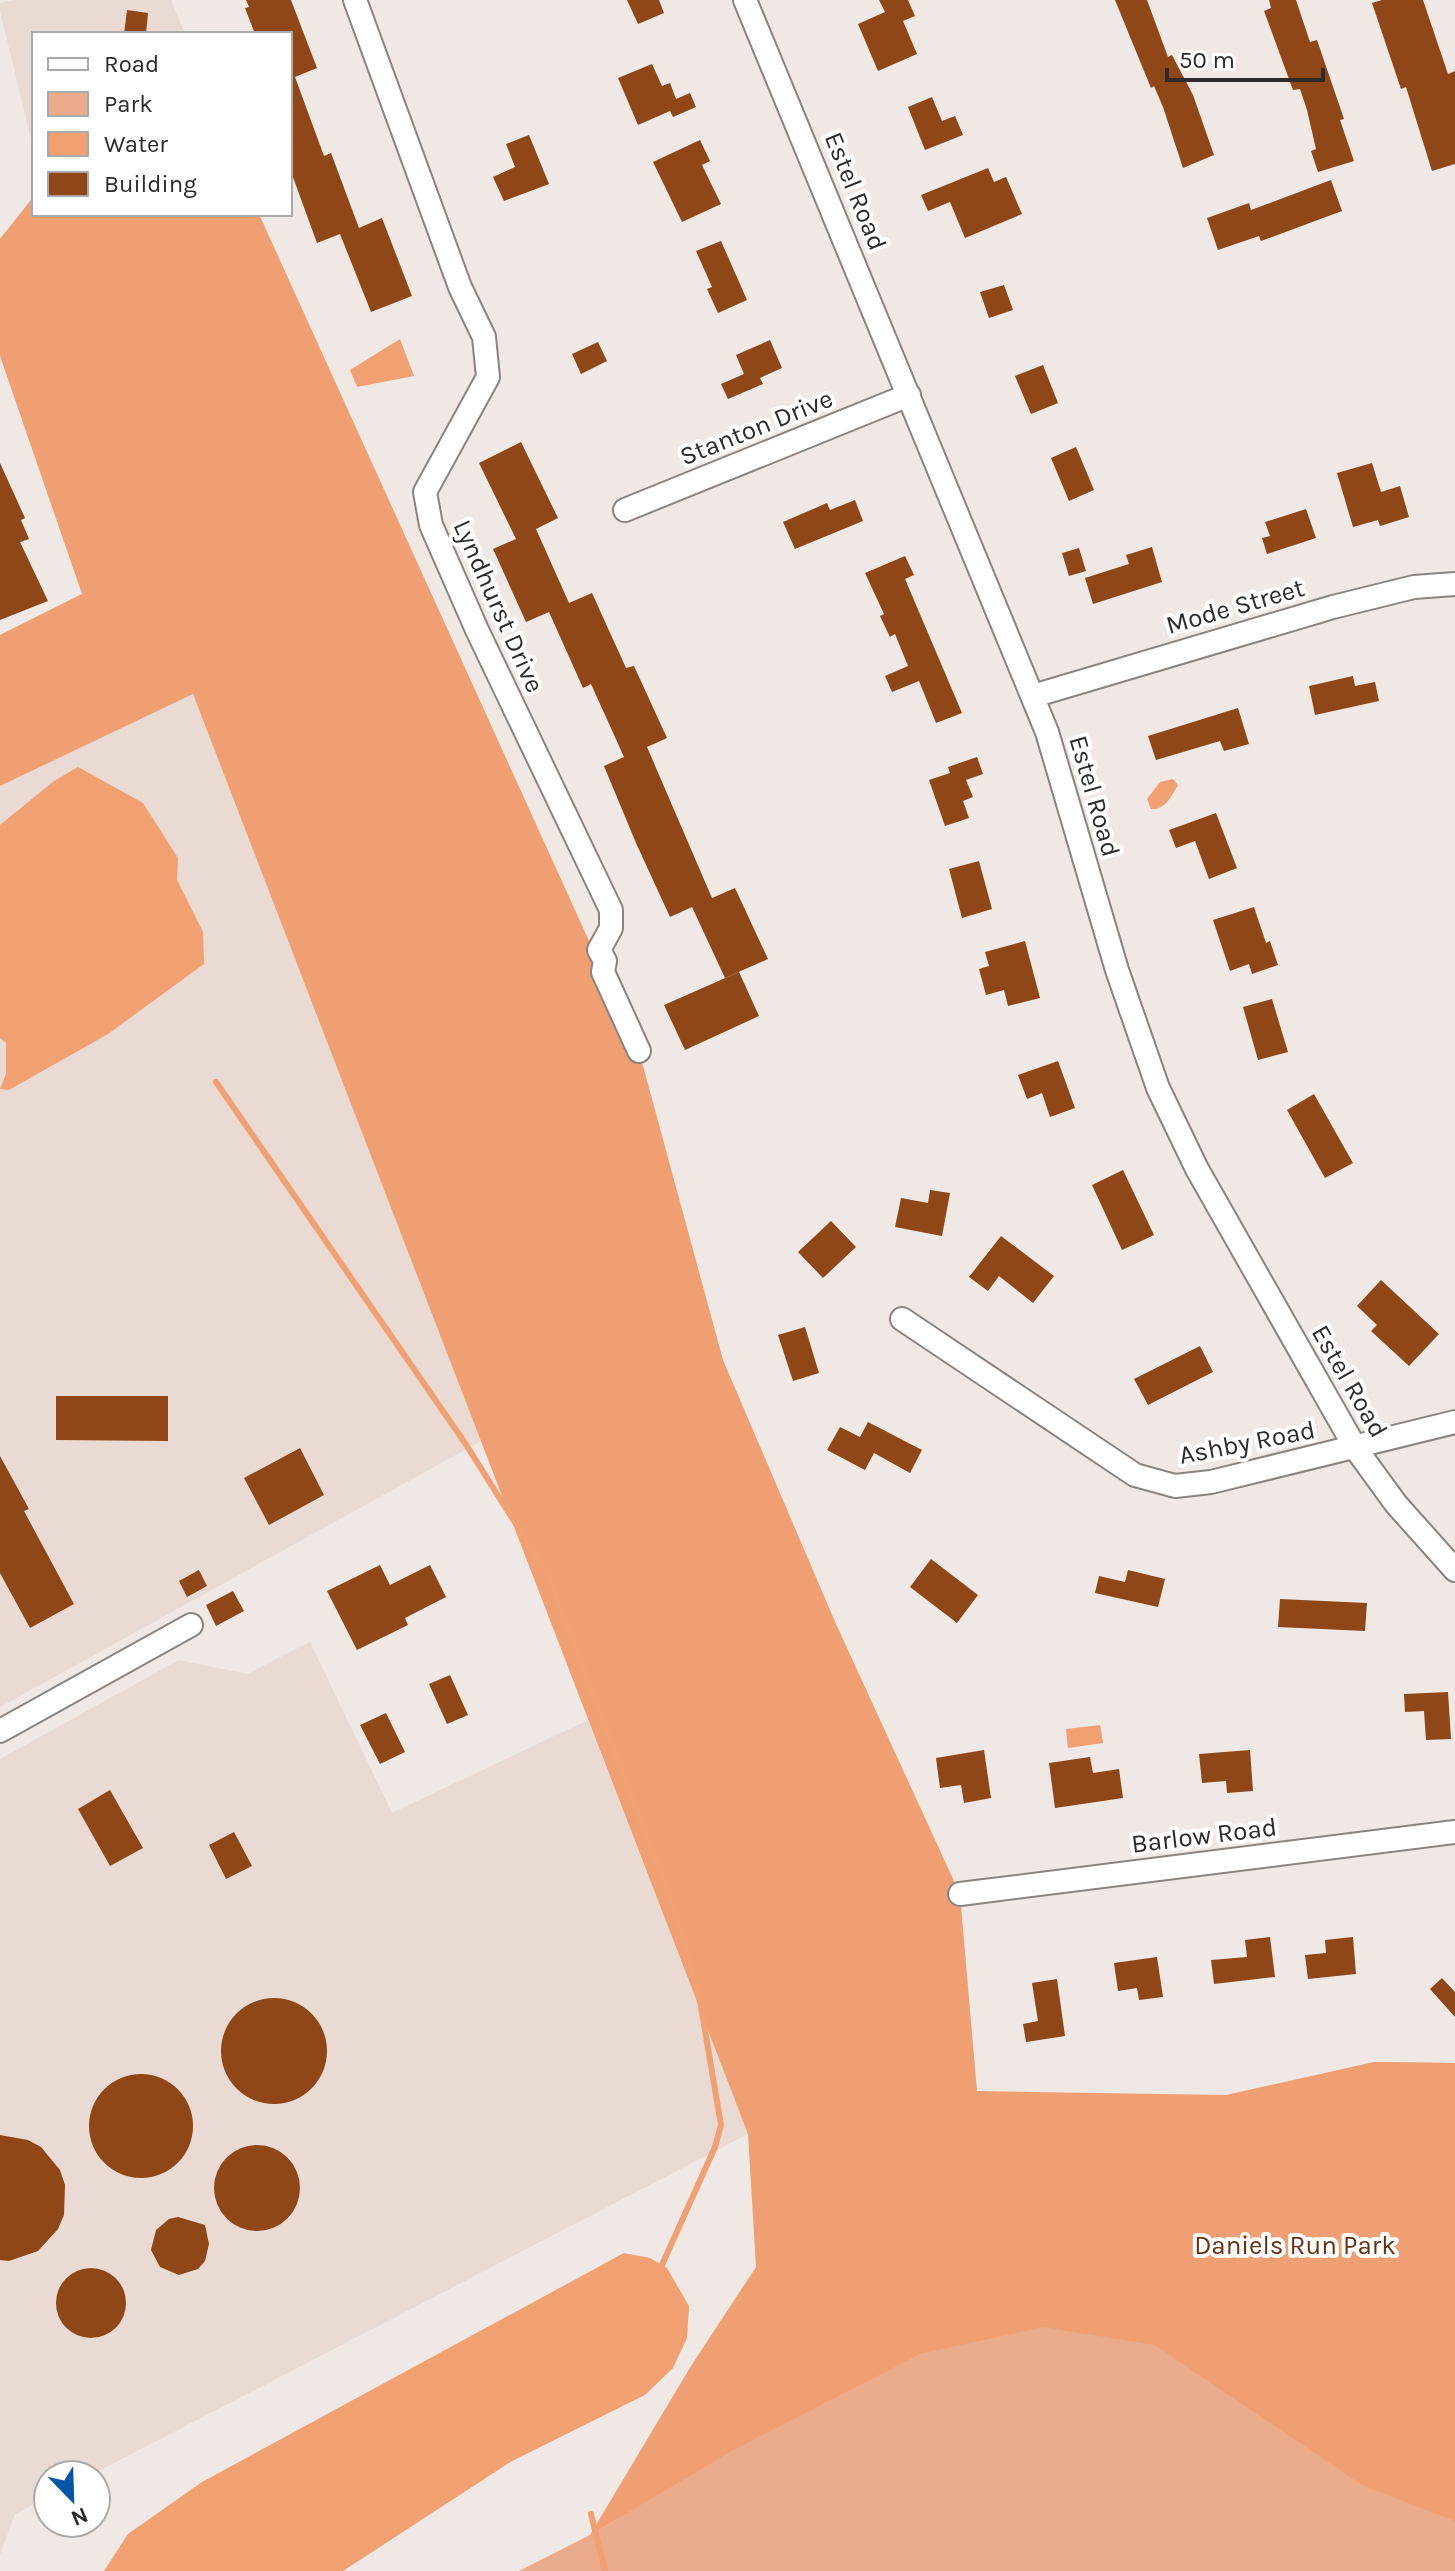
<svg xmlns="http://www.w3.org/2000/svg" width="1455" height="2571" viewBox="0 0 1455 2571" font-family="Karla,sans-serif">
<style>
.built{fill:#e9dad3}
.green{fill:#e9ab89}
.forest{fill:#f09f72}
.water{fill:#f1a072}
.lines{fill:none;stroke-linecap:round;stroke-linejoin:round}
.stream{stroke:#f1a072;stroke-width:6}
.building{fill:#904717}
.street-casing{stroke:#8a8481;stroke-width:26}
.street{stroke:#fff;stroke-width:22}
.labels{text-anchor:middle;stroke-width:8;stroke-linejoin:round;paint-order:stroke}
.street-label{font-size:26px;fill:#2d2a29;stroke:#fff}
.park-label{font-size:26px;fill:#653110;stroke:#fff}
</style>
<rect width="100%" height="100%" fill="#efe8e4"/>
<path class="built" d="M13,0H171L185,34H34V151L0,11V3Z
M193,693L481,1441L0,1707V786Z
M310,1642L392,1813L588,1720L748,2134L91,2475H48V2497L15,2514L0,2555V1759L179,1660L247,1674Z"/>
<path class="green" d="M1374,2062L1455,2063V2571H519L590,2535Z"/>
<path class="forest" d="M34,196V214H259L639,1051L723,1360L836,1624L960,1894L977,2091L1226,2095L1374,2062L1455,2063V2521L1362,2485L1155,2345L1043,2327L920,2354L737,2448L590,2535L691,2366L756,2267L748,2134L193,694L0,786V635L82,594L0,356V239Z"/>
<path class="water" d="M400,339L414,376L357,387L350,370Z
M78,767L143,803L178,858L177,880L203,932L204,964L108,1034L9,1090L0,1089L6,1074V1043L0,1038V825L54,781Z
M1173,779L1178,785C1171,796 1166,810 1151,809L1147,799L1160,782Z
M1100,1725L1103,1743L1068,1748L1066,1729Z
M624,2253L650,2258L667,2268L689,2306L687,2338L673,2368L645,2395L512,2461L343,2571H104L128,2534L202,2482Z"/>
<g class="lines">
<path class="stream" d="M216,1082L465,1443L548,1575L676,1914L699,1995L721,2125L715,2147L662,2265
M591,2514L605,2571"/>
</g>
<path class="building" d="M246,0H291L317,68L295,77L324,156L331,153L359,228L382,218L412,296L371,312L340,234L317,243L290,169V34H255L245,8L249,7Z
M627,0H659L664,13L638,24Z
M879,0H908L915,16L903,21L917,54L878,71L858,24L885,12Z
M1115,0H1147L1168,57L1172,55L1193,95L1214,155L1183,168L1163,107L1154,86L1151,88Z
M1269,0H1296L1310,42L1317,40L1344,119L1340,120L1354,161L1318,172L1311,151L1316,149L1307,110L1300,89L1293,90L1264,11L1271,8Z
M1382,0H1423L1448,74L1455,71V164L1432,171L1406,87L1401,89L1372,3Z
M127,10L148,13L146,34H124Z
M652,64L662,86L670,83L676,99L690,93L696,107L673,117L670,111L638,125L618,78Z
M932,97L942,121L955,116L963,135L925,150L908,107Z
M529,135L549,184L504,201L493,177L515,167L506,144Z
M700,140L710,161L702,165L721,204L682,222L653,162Z
M988,168L994,182L1006,177L1022,214L965,238L950,202L928,211L921,195Z
M1331,180L1342,211L1261,241L1259,236L1218,250L1207,218L1249,203L1251,210Z
M721,241L747,300L718,313L707,289L712,287L696,251Z
M1004,285L1013,310L989,318L980,292Z
M770,340L782,368L760,378L763,384L728,399L721,384L744,374L736,355Z
M598,342L607,361L581,374L572,354Z
M1043,365L1058,403L1031,414L1015,376Z
M521,442L558,518L536,529L569,603L592,593L626,668L634,666L667,738L647,747L712,898L735,888L768,959L725,978L692,907L670,917L636,843L604,766L624,757L591,684L583,688L549,612L526,622L493,549L516,539L479,463Z
M1076,447L1094,490L1069,501L1051,458Z
M0,463L25,518L21,520L29,539L20,542L48,601L0,620Z
M1372,463L1381,492L1400,486L1409,517L1380,526L1378,520L1353,527L1337,473Z
M855,500L863,521L795,549L783,522L827,503L830,510Z
M1306,509L1316,538L1267,554L1262,538L1270,536L1265,522Z
M1152,547L1162,582L1093,604L1085,578L1129,564L1126,555Z
M1079,548L1086,571L1069,576L1062,553Z
M905,556L914,575L905,579L962,713L936,723L919,681L892,692L885,676L908,666L895,634L890,637L880,616L884,614L865,573Z
M1353,676L1355,686L1375,682L1379,701L1315,715L1309,686Z
M1238,708L1249,744L1224,751L1220,741L1156,760L1148,736Z
M977,757L983,774L966,780L973,797L963,801L969,818L945,826L929,780L950,773L948,767Z
M1216,813L1237,868L1209,879L1195,841L1176,848L1169,830Z
M979,861L992,909L962,918L949,869Z
M1254,907L1266,943L1270,941L1278,965L1252,974L1249,964L1230,971L1213,920Z
M1025,941L1040,998L1008,1006L1004,990L986,995L979,969L989,966L985,952Z
M739,972L759,1016L685,1050L664,1005Z
M1272,999L1288,1052L1258,1060L1243,1007Z
M1058,1061L1075,1108L1050,1117L1042,1093L1027,1099L1018,1075Z
M1314,1094L1353,1163L1325,1178L1287,1110Z
M1123,1170L1154,1235L1122,1250L1092,1185Z
M930,1190L950,1193L942,1236L895,1227L901,1198L928,1203Z
M831,1221L856,1247L823,1278L798,1252Z
M1001,1236L1054,1276L1033,1303L999,1276L988,1291L969,1277Z
M1381,1280L1439,1334L1409,1366L1371,1331L1377,1325L1357,1306Z
M805,1327L819,1373L793,1381L778,1335Z
M1200,1346L1213,1372L1148,1405L1134,1379Z
M56,1396H168V1441L56,1440Z
M868,1422L922,1450L910,1473L874,1453L865,1470L827,1450L840,1427L860,1437Z
M300,1448L324,1495L269,1525L244,1478Z
M0,1456L29,1509L24,1511L74,1604L30,1628L0,1573Z
M931,1559L978,1595L957,1623L910,1587Z
M380,1565L390,1585L430,1565L446,1597L405,1618L408,1625L357,1650L327,1591Z
M199,1570L207,1586L187,1597L179,1581Z
M1128,1570L1165,1579L1158,1607L1095,1593L1099,1576L1125,1582Z
M233,1591L244,1611L216,1626L206,1605Z
M1280,1599L1367,1603L1365,1631L1278,1627Z
M450,1675L468,1715L447,1724L429,1684Z
M1448,1692L1451,1739L1426,1740L1424,1711L1405,1712L1404,1694Z
M386,1713L405,1752L380,1764L360,1725Z
M984,1750L991,1798L964,1803L961,1785L940,1788L936,1758Z
M1250,1750L1253,1791L1227,1793L1226,1781L1202,1783L1199,1754Z
M1090,1757L1093,1773L1119,1769L1123,1798L1055,1808L1049,1763Z
M110,1790L143,1848L110,1866L78,1809Z
M234,1832L252,1866L226,1879L209,1845Z
M1270,1937L1275,1977L1214,1984L1211,1960L1247,1957L1245,1940Z
M1353,1937L1356,1974L1308,1979L1305,1955L1326,1953L1325,1940Z
M1157,1957L1163,1997L1139,2000L1137,1988L1118,1991L1114,1963Z
M1442,1978L1455,1992V2017L1430,1989Z
M1057,1979L1065,2036L1026,2042L1023,2024L1038,2021L1032,1983Z
M221 2051a53 53 0 1 1 106 0a53 53 0 1 1-106 0Z
M89 2126a52 52 0 1 1 104 0a52 52 0 1 1-104 0Z
M0,2135L28,2140L41,2147L60,2170L65,2185L64,2215L58,2229L38,2251L9,2261L0,2260Z
M214 2188a43 43 0 1 1 86 0a43 43 0 1 1-86 0Z
M178,2217L205,2225L209,2244L205,2261L198,2269L179,2275L160,2267L151,2250L156,2230L169,2219Z
M56 2303a35 35 0 1 1 70 0a35 35 0 1 1-70 0Z"/>
<g class="lines">
<g class="street-casing">
<path id="street" d="M355,0L460,287L484,337L488,377L425,492L431,525L477,630L611,910V928L599,950L605,961L603,972L639,1051
M745,0L1047,732L1117,970L1158,1088L1197,1169L1356,1449L1396,1504L1455,1570
M625,510L909,395
M1033,696L1333,607L1414,587L1455,584
M902,1319L1135,1475L1175,1486L1211,1482L1455,1422
M0,1731L191,1625
M960,1894L1455,1832"/>
</g>
<use href="#street" class="street"/>
</g>
<g class="labels">
<g class="street-label">
<text transform="translate(856 191) rotate(68)" y="9">Estel Road</text>
<text transform="translate(756 427) rotate(-22)" y="9">Stanton Drive</text>
<text transform="translate(499 606) rotate(66)" y="9">Lyndhurst Drive</text>
<text transform="translate(1235 606) rotate(-16)" y="9">Mode Street</text>
<text transform="translate(1095 796) rotate(74)" y="9">Estel Road</text>
<text transform="translate(1350 1381) rotate(60)" y="9">Estel Road</text>
<text transform="translate(1247 1442) rotate(-11)" y="9">Ashby Road</text>
<text transform="translate(1204 1835) rotate(-7)" y="9">Barlow Road</text>
</g>
<g class="park-label">
<text x="1295" y="2254">Daniels Run Park</text>
</g>
</g>
<rect x="32" y="32" width="260" height="184" fill="#ffffff" stroke="#abaaa9" stroke-width="2"/>
<rect x="48" y="58" width="40" height="12" fill="#ffffff" stroke="#abaaa9" stroke-width="2"/>
<text x="104" y="72" font-size="24" fill="#2d2a29">Road</text>
<rect x="48" y="92" width="40" height="24" fill="#e9ab89" stroke="#abaaa9" stroke-width="2"/>
<text x="104" y="112" font-size="24" fill="#2d2a29">Park</text>
<rect x="48" y="132" width="40" height="24" fill="#f1a072" stroke="#abaaa9" stroke-width="2"/>
<text x="104" y="152" font-size="24" fill="#2d2a29">Water</text>
<rect x="48" y="172" width="40" height="24" fill="#904717" stroke="#abaaa9" stroke-width="2"/>
<text x="104" y="192" font-size="24" fill="#2d2a29">Building</text>
<g transform="translate(72 2499) rotate(157)"><circle r="38" fill="#ffffff" stroke="#abaaa9" stroke-width="2"/>
<path d="M0-6L14 30L0 20L-14 30Z" fill="#0557a5"/>
<text y="-12" font-size="22" font-weight="bold" text-anchor="middle" fill="#2d2a29">N</text>
</g>
<path d="M1167 68v12h156v-12" fill="none" stroke="#2d2a29" stroke-width="4"/>
<text x="1179" y="68" font-size="24" fill="#2d2a29" stroke="#ffffff" stroke-width="6" paint-order="stroke">50 m</text>
</svg>
